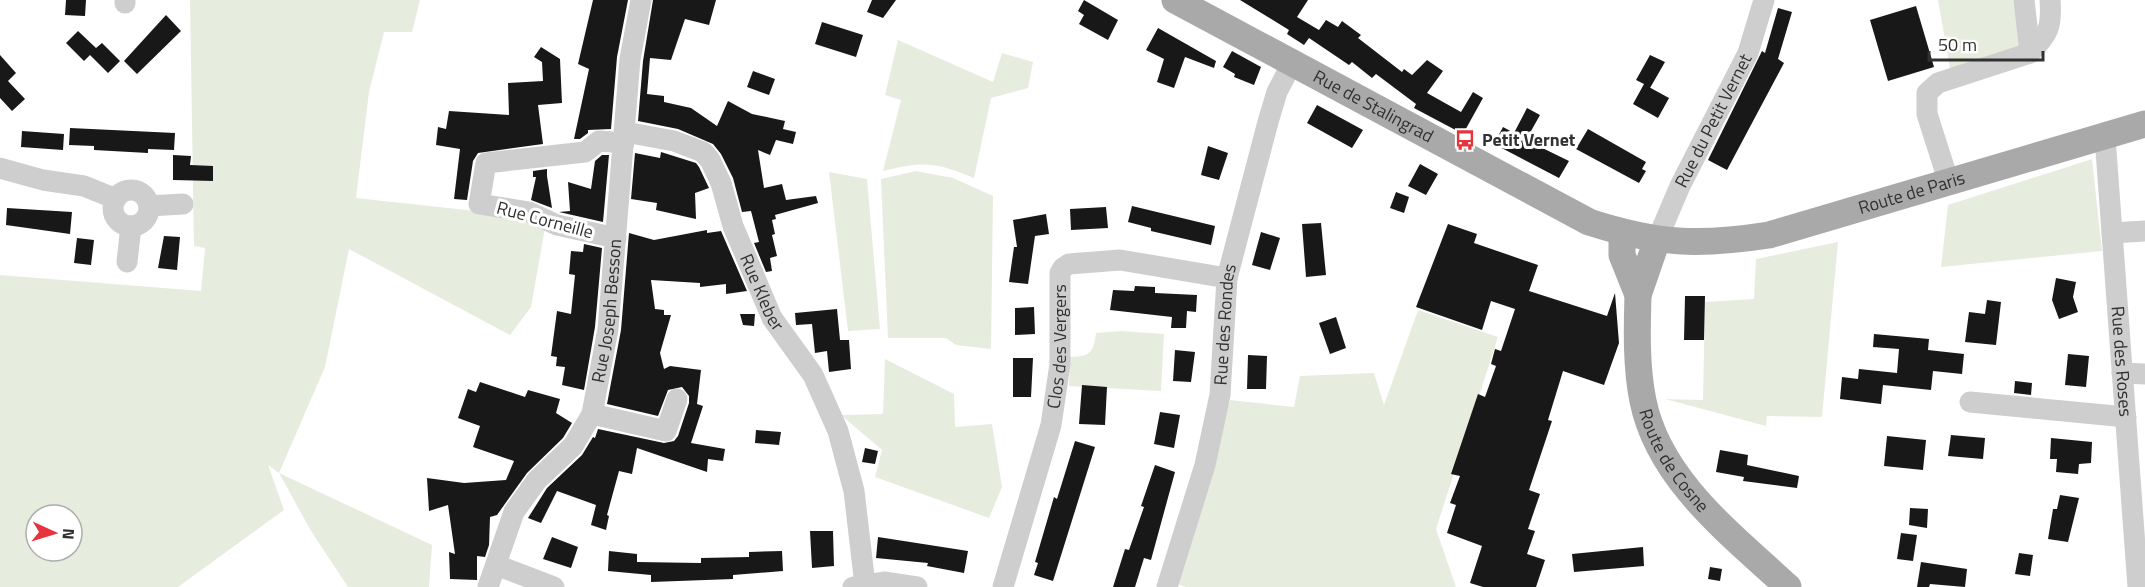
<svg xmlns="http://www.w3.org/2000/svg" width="2145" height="587" viewBox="0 0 2145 587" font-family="'Titillium Web',sans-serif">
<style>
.green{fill:#e6eddf;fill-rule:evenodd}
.building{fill:#181818}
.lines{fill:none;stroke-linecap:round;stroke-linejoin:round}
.minor{stroke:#cecece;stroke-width:21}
.major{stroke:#a9a9a9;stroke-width:27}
.labels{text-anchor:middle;stroke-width:6;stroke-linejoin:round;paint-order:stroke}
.street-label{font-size:18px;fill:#313131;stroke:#fff}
.poi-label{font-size:18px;font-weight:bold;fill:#313131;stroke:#fff;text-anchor:start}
</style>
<rect width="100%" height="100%" fill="#fff"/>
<path class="green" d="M190,0H420L412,32H384L369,92L356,198L530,217L545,228L531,307L510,335L349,249L325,367L279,473L432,545L429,587H348L311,531L279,473L268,465L284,510L178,587H0V275L201,291L205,248L194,246ZM36,515H72V551H36Z
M1938,0H2019L2024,50L1951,74Z
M898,40L993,82L1002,53L1033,62L1028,88L991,98L974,178C935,162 924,161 883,171L901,100L885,95Z
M2092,159L2102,251L1941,267L1948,205Z
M916,171L953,178L993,196L991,349L956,345L946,338H888L881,179Z
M829,172L867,179L880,329L848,331Z
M1838,242L1822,417L1767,416L1766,426L1665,399L1703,400L1705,302L1754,299L1756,259Z
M1418,310L1498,337L1436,529L1456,587H1186L1177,584L1230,400L1294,407L1300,376L1374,373L1384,405Z
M1121,331L1164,334L1161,391L1069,386L1070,357C1090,356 1093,354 1096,333Z
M885,359L954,394L955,427L992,424L1002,487L989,518L875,477L882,450L841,415L883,414Z"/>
<path class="building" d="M66,0H86L85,16L65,15Z
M593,0H628L617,57L611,129L588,130V133L580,139H574L589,69L578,64Z
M653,0H716L709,25L685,19L671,60L650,58L647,94L664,96V102L691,108L717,126L728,101L752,114L785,121L783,129L796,132L793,144L776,140L770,155L758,150L764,188L782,184L786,200L816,196L818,203L775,215L776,219L772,220L775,234L772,235L777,256L770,258L772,271L766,272L754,243L759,242L751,211L742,212L733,178L721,154L713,144L678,129L638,121L643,61Z
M872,0H896L883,18L867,12Z
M1084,0L1118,20L1108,40L1079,24L1084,15L1078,11Z
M1240,0H1308L1297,17L1319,30L1326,20L1338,27L1342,21L1361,35L1358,38L1402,72L1404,69L1412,75L1427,60L1443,71L1427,93L1461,112L1473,92L1483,98L1463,134L1414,108L1416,104L1376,74L1372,78L1352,62L1349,65L1309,38L1304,45L1287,34L1289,30Z
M1916,6L1934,67L1888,81L1870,20Z
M1778,8L1792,12L1778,59L1784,63L1727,170L1708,160L1762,51L1765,53Z
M166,15L181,31L137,74L124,61Z
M822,22L863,35L856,57L815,44Z
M1158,28L1216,61L1214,68L1185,57L1174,88L1157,82L1164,59L1146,50Z
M78,31L96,48L102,43L120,61L108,73L90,55L84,61L66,43Z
M541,47L560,59L562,103L538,105L543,144L478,153L473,161L467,200L454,199L460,149L436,145L438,127L446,129L449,111L509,115L508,83L543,81L542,62L534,57Z
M1232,51L1261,67L1254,85L1234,77L1235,74L1223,67Z
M0,55L16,73L8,81L25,99L12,111L0,98Z
M1650,55L1665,62L1650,88L1647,86L1669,98L1658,118L1633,104L1644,84L1636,80Z
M753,71L775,79L769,95L747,87Z
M1317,105L1363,130L1352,148L1307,123Z
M1527,108L1540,115L1526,140L1569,161L1559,178L1494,144L1503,127L1514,133Z
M70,128L175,133L174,150L148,149V153L94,150V146L69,145Z
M1588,129L1646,162L1642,169L1646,171L1639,183L1576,149Z
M22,131L64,134L63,150L21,147Z
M1208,146L1228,153L1219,180L1201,175Z
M661,152L696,163L699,167L709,188L695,193L696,219L656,210L657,203L631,199L635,153L660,158Z
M173,155L191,156L190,165L213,166V181L173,180Z
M602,155H609L603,222L559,212L570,211L568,182L591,189L595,161Z
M1420,164L1438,174L1426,195L1408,186Z
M547,169V176L552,208L531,200L536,177H533V171Z
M1396,192L1409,197L1404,213L1390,208Z
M1132,206L1215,226L1211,245L1151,231V228L1128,222Z
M1106,207L1108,228L1071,230L1070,209Z
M7,208L72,212L70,234L6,225Z
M1046,214L1049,234L1035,236L1028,284L1009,282L1014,247H1017L1013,220Z
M1321,223L1326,275L1306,277L1302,224Z
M1448,224L1477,234L1474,243L1538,265L1529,291L1607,316L1615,293L1619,343L1604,385L1563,371L1548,420L1552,421L1529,490L1540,494L1528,529L1535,531L1527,554L1545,560L1536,587H1483L1470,583L1482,546L1447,533L1456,505L1450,503L1460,476L1451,474L1478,394L1485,397L1496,366L1491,364L1495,349L1501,351L1515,309L1491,301L1482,330L1416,307Z
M707,230V233L721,231L747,291L726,294V284L700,287V283L651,280L655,309L664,310V315H671L660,353L664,369L670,366L701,370L697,404L703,406L691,443L725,449L723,461L708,459L707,472L637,448L632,474L619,471L607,515L609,516L606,530L591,525L596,505L557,491L541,523L528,518L547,488L582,455L593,437L595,438L598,429L664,443L674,441L678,436L689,403V396L682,387L668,390L658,416L607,404L621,330L629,233L654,240Z
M1261,232L1280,238L1270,270L1252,265Z
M164,236L180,237L177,270L158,268Z
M77,238L94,240L91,265L74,263Z
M584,244L602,248L595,327L584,390L562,385L565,367L556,366L557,357L551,356L557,311L571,314L575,275L569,274L571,251L583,252Z
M2056,278L2076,282L2073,297L2078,312L2059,319L2052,300Z
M1135,286L1155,287V293L1197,295L1196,312L1187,311L1186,328H1171L1172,317L1110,310L1113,290L1134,291Z
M1685,296H1705L1704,340H1684Z
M1987,300L2001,302L1996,345L1965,342L1969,312L1985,314Z
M1034,307L1035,334L1015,335V308Z
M837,309L840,340H849L851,369L829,372L827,351L815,353L812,324L796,325L795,313Z
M740,314H755L754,326L743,325Z
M1336,317L1346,348L1330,354L1319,323Z
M1874,334L1929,339L1928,350L1964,354L1962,374L1933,371L1931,390L1883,385L1881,404L1840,399L1842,377L1858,379L1859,369L1897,373L1899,349L1873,347Z
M1175,350L1195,352L1191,382L1173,381Z
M2068,354L2089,356L2086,387L2065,385Z
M1248,355L1267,356L1266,389H1247Z
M1013,358H1033L1031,397H1013Z
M2015,381L2032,383L2031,395L2014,393Z
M480,382L525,397L528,390L560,399L556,413L572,423L563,438L527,473L497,515L490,517L489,545L485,557L477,556V580L450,579L449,552L455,554L448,505L429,511L427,478L464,483L506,480L514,461L473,447L480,426L458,418L468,389L476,392Z
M1082,385L1107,387L1105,425L1079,424Z
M1160,412L1180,415L1174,448L1154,444Z
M756,430L781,432L779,445L755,443Z
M1951,435L1985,438L1983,459L1948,456Z
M1887,436L1926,440L1923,470L1884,466Z
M2051,438L2092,442L2091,463L2079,464L2078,474L2056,472L2057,459H2050Z
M1075,441L1095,447L1053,581L1034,575L1038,563L1035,562L1054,497L1057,499Z
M865,448L878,451L875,464L862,462Z
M1720,450L1748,455L1747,465L1799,476L1797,488L1743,481L1744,477L1716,472Z
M1155,465L1175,472L1151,560L1144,558L1135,587H1113L1125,549L1129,550L1144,507L1141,506Z
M2060,495L2079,498L2068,542L2048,539L2053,509H2057Z
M1910,508L1928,509L1927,528L1909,525Z
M810,531H833L834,566L812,568Z
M1901,533L1917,535L1913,561L1897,559Z
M552,537L578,547L571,568L543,559Z
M878,537L968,551L964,573L927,566L928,563L876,558Z
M1643,547L1644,566L1574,572L1572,554Z
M609,551L637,554V562L701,563V558L749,557V552L782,551L783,571L733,575V579L651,582V575L608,571Z
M2019,553L2033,555L2030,576L2015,574Z
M1921,562L1967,569L1965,587L1930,584L1929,587H1917Z
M1710,567L1722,569L1720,581L1708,579Z"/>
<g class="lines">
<g class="minor">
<path d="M125,0V3"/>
<path d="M2030,53C2049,33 2052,27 2050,0"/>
<path id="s1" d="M625,132L674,141L703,152L710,160L721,183L733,226L772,318L813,375L838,431L854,491L865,585"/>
<path id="s2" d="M2105,137L2138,587"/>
<path d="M0,168L43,180L84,186L116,199"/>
<path d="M1949,183L1927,114V93L1938,83L2030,53L2024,0"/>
<circle cx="131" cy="208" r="18"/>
<path d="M149,206L183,204"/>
<path d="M2112,233L2145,231"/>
<path d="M616,238L557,225L529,212L479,204L486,163L585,152L599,141L624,143"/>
<path id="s3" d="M1657,240L1680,186L1748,53L1764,0"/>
<path d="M127,262L131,226"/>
<path d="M2122,373L2145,374"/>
<path d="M1970,402L2126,417"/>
<path d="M592,414L666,431L677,399"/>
<path d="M496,565L554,587"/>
<path id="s4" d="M488,587L514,512L537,480L573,446L592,414L608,329L630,59L641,0"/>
<path d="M853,587L884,582L917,587"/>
<path id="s5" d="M1003,587L1051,425L1060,364V273L1063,268L1069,264L1120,260L1227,278"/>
<path id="s6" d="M1167,587L1205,465L1220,395L1227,278L1268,122L1277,92L1292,63"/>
</g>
<g class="major">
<path id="s7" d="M1175,0L1589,222C1657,244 1698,246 1769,235L2145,124"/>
<path d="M1622,233V255L1638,295L1657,240"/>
<path id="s8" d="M1638,295C1637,330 1636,367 1643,401C1659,480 1732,535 1788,587"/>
</g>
</g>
<defs>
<g id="bus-bare" transform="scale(1.62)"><path d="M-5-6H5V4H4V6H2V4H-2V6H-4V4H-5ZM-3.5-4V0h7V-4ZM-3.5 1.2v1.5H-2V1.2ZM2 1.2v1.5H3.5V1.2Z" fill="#e6343f" stroke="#fff" stroke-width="2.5" paint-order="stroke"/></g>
</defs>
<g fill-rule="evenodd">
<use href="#bus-bare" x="1465" y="140"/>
</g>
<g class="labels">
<g class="street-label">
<text dy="6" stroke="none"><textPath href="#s7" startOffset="225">Rue de Stalingrad</textPath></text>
<text dy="6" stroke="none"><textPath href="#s3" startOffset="132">Rue du Petit Vernet</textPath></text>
<text dy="6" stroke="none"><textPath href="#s7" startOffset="801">Route de Paris</textPath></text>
<text transform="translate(545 220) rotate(15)" y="6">Rue Corneille</text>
<text dy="6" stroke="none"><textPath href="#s1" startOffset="234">Rue Kleber</textPath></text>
<text dy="6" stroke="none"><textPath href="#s4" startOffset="310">Rue Joseph Besson</textPath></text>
<text dy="6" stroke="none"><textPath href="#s6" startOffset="270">Rue des Rondes</textPath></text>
<text dy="6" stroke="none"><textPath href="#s5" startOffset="248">Clos des Vergers</textPath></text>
<text dy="6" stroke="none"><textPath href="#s2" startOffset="225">Rue des Roses</textPath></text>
<text dy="6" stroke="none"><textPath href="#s8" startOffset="174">Route de Cosne</textPath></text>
</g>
<g class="poi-label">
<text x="1482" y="146">Petit Vernet</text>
</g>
</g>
<g transform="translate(54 533) rotate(94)"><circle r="28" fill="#ffffff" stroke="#adadad" stroke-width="1.5"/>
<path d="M0-4.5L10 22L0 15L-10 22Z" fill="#e6343f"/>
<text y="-9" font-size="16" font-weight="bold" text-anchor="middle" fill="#313131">N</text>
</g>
<path d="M1929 51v9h114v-9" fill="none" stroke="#313131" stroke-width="3"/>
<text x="1938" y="51" font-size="18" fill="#313131" stroke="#ffffff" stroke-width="4.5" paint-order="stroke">50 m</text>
</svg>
